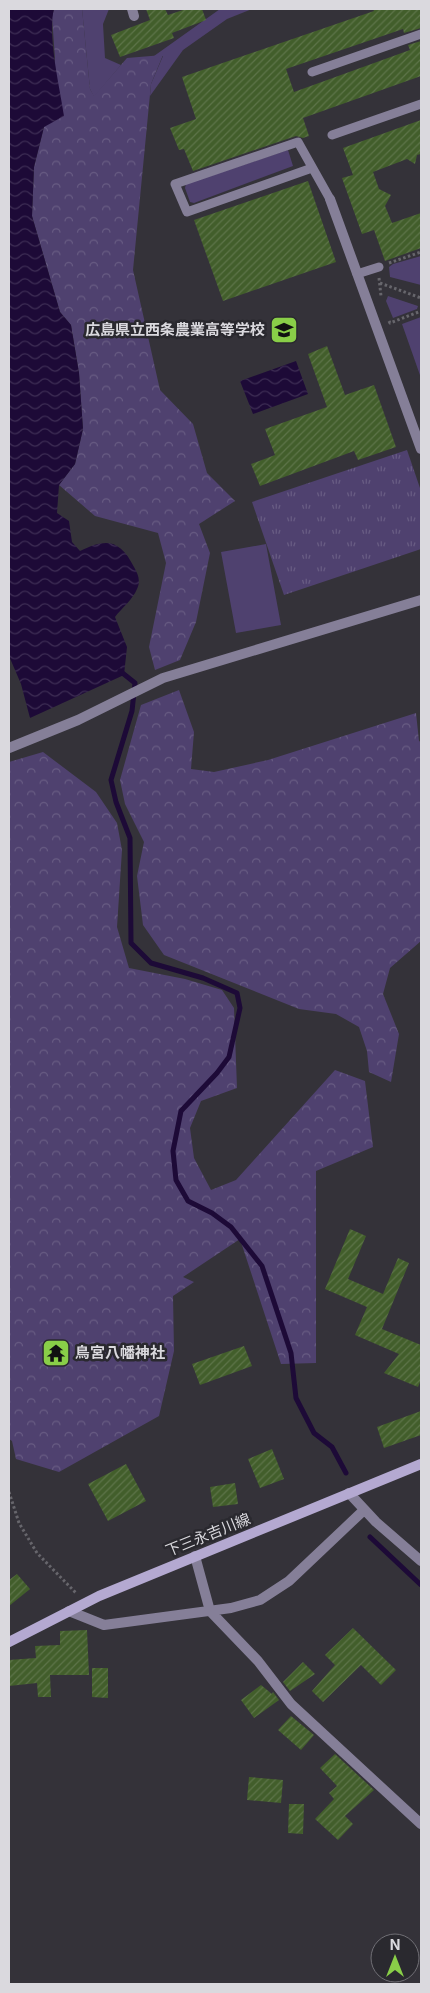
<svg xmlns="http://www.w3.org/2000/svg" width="430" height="1993" viewBox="0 0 430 1993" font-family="Inter,'Noto Sans JP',sans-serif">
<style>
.grass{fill:#4f416f}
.forest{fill:url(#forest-crowns)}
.park{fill:url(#park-tufts)}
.water{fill:url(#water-waves)}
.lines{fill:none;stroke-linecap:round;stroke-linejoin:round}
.stream{stroke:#1d0a37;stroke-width:5}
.building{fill:url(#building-hatch)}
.path{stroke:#67666c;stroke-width:3;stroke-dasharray:2.5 2.5;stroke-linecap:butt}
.service{stroke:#857f98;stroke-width:9}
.minor{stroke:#857f98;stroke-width:10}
.secondary{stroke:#b4a9d1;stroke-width:10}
.labels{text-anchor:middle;stroke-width:5;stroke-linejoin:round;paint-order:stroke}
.poi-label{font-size:15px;font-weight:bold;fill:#dad9de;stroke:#2a292f;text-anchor:end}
.street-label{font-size:15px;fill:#dad9de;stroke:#2a292f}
</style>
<defs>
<pattern id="forest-crowns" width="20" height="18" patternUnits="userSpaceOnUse" patternTransform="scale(1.25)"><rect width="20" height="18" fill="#4f416f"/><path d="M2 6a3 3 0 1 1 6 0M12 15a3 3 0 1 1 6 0" fill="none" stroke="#685c83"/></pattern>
<pattern id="park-tufts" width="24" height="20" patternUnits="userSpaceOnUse" patternTransform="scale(1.25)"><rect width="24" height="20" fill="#4f416f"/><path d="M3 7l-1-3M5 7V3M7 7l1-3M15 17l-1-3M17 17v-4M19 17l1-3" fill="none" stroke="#685c83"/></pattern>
<pattern id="water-waves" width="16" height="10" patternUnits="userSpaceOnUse" patternTransform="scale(1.25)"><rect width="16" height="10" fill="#1d0a37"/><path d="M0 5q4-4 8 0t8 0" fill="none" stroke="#3d2d54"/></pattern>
<pattern id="building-hatch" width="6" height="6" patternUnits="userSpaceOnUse" patternTransform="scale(1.25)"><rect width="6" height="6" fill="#425e2b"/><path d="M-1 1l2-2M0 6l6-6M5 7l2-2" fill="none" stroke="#5d7449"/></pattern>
</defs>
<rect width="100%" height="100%" fill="#343239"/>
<path class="grass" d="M82,9H109L103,24L105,58L121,65L94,97L90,89Z
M220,9H252L227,19L183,50L150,96L151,84L163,56H154Z
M288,150L293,166L194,203L190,202L185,188L186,184Z
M421,256V285L390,277L389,267L393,264Z
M388,296L418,306L417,309L393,318L386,301Z
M421,317V378L402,324Z
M266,544L281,625L236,633L221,552Z"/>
<path class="forest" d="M54,9H82L90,89L94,96L127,58L163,55L151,84L133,270L160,390L193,424L207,473L235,501L199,524L210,553L196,622L180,660L155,670L149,647L166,563L158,533L95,516L59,485L75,464L83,429L79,373L71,325L60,312L32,216L34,167L44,127L55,58L52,17Z
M179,690L194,732L191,769L214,772L268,760L416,713L419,741L421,742V941L390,968L383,994L399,1034L391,1082L369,1072L367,1051L359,1027L336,1014L299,1009L164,955L143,925L137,876L144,842L125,804L120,780L141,705Z
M43,752L96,792L117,823L122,850L117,927L129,968L185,979L222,990L234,1008L237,1088L201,1101L190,1128L194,1158L211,1190L236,1180L335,1070L365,1081L373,1147L316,1171V1363L281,1364L240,1239L183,1277L194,1282L173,1296L174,1351L159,1416L59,1472L16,1459L12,1441L9,1439V762Z"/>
<path class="park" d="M407,450L421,491V549L284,595L252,502Z"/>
<path class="water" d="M9,9H54C47,35 60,88 64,116L44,127L34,167L32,216L60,312L71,325L79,373L83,429L75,464L59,485L57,513L69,521L72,542L80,551C106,538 120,539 134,567C138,574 141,581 137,589C133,599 122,608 115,617L127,647L124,675L30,718L21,684L9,656Z
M296,361L308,394L253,414L240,381Z"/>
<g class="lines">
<path class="stream" d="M120,671L135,683L132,711L111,780L116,802L130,838L131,943L151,963L203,978L237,993L240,1008L229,1057L217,1073L181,1111L173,1151L176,1180L188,1201L212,1213L231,1227L262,1266L291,1353L296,1398L314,1433L332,1447L346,1473
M370,1537L421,1585"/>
</g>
<path class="building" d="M146,9H165L168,15L186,9H202L206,20L172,33L174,38L120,57L111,35L150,20Z
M373,9H421V28L404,33L403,29L286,69L294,92L410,50L408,45L421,41V76L303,118L309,136L303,138L296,136L193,171L184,149L179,150L170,128L196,119L182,77L374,11Z
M421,120V154L417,155L415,164L407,159L373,172L379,189L391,195L385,206L392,223L421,213V248L385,261L374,230L362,234L342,178L353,175L343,148Z
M308,181L336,262L223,301L194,220Z
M327,346L345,395L374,385L396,447L358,460L354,451L260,486L251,464L275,455L265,429L327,407L308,354Z
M350,1229L366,1236L348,1279L383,1294L398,1258L409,1263L382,1329L421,1345V1380L418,1387L384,1373L399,1354L355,1335L367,1307L325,1289Z
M244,1346L252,1366L200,1385L192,1364Z
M421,1411V1435L384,1448L377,1427Z
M272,1449L284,1479L260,1488L248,1459Z
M126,1464L146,1501L108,1521L88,1484Z
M235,1483L238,1504L213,1507L210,1487Z
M17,1574L30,1589L9,1606V1580Z
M353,1628L396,1670L381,1685L361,1665L323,1702L312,1691L335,1665L325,1655Z
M87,1630L89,1675H50L51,1697H38L37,1683L9,1686V1660L36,1658L35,1646L60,1645V1631Z
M303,1662L315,1674L290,1691L283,1682Z
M92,1668H108V1698L92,1697Z
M261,1685L272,1694L273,1692L279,1700L254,1718L241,1700Z
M291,1716L314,1735L301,1750L278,1730Z
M335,1754L374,1790L345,1816L353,1824L338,1840L315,1819L334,1799L329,1793L337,1786L320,1768Z
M249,1777L283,1780L281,1803L247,1800Z
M289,1804H304L303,1834L288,1833Z"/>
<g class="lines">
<path class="path" d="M389,263L421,252
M379,278L381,296
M380,283L421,298
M389,321L390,323L421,311
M9,1492L19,1523L37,1553L76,1593"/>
<path class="service" d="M312,72L421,34
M332,135L421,104
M312,168L187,212L175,184L298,142L330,199
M357,274L379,267"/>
<path class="minor" d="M132,9L134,16
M330,199L421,449
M9,748L78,720L163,678L421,600
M349,1493L376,1522L421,1561
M195,1556L210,1611L258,1661L291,1704L421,1824
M69,1611L104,1625L231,1608L260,1600L289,1581L364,1510"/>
<path class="secondary" d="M9,1642L99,1596L421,1464"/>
</g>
<defs>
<g id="school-square" transform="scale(1.4375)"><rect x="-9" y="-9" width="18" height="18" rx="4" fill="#89ce48" stroke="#2a292f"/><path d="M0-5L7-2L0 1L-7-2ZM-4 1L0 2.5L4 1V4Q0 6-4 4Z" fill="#111"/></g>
<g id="temple-square" transform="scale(1.4375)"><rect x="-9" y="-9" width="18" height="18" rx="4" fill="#89ce48" stroke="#2a292f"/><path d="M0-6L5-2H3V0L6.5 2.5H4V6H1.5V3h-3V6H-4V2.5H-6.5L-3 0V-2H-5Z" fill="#111"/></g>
</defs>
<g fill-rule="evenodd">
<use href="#school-square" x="284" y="330"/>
<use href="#temple-square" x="56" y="1353"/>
</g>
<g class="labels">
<g class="poi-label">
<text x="265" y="335">広島県立西条農業高等学校</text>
<text x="75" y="1358" text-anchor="start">鳥宮八幡神社</text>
</g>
<g class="street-label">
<text transform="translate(208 1535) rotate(-22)" y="5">下三永吉川線</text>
</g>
</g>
<rect width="430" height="1993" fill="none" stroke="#dad9de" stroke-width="20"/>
<g transform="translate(395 1958)"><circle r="24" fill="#2a292f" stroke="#706f75"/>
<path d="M0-4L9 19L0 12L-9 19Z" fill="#89ce48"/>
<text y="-8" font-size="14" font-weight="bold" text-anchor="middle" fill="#dad9de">N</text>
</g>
</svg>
